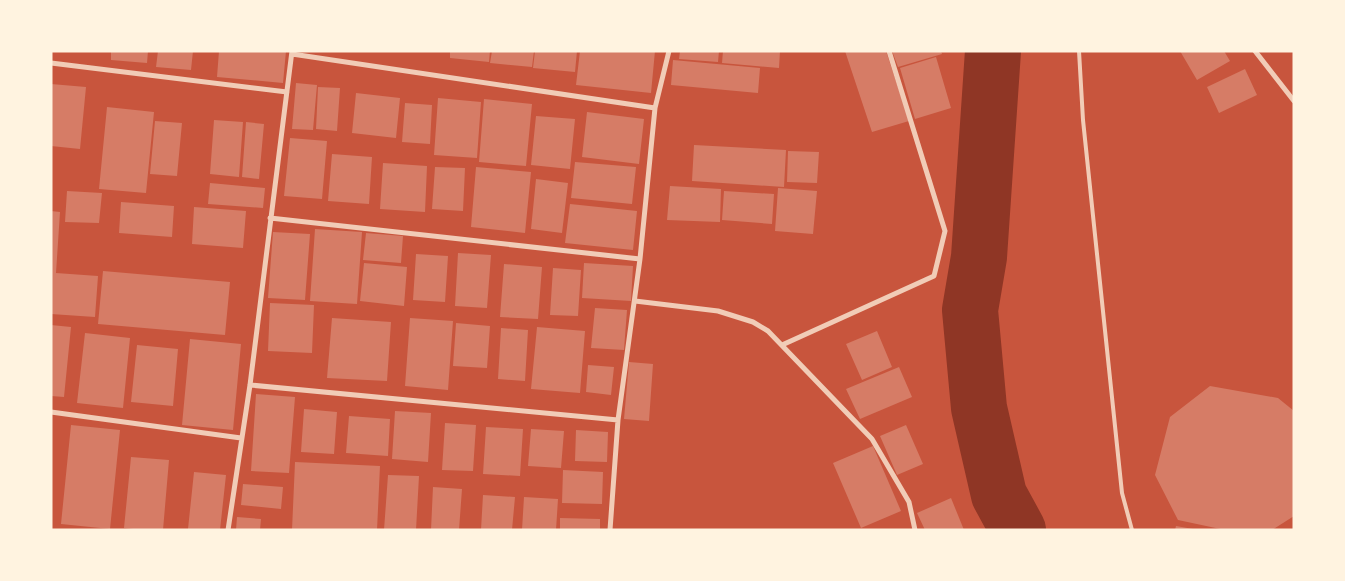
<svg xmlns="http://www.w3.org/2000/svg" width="1345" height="581" viewBox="0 0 1345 581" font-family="Quicksand,sans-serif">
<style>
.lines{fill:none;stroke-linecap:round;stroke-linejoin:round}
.river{stroke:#8f3625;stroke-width:56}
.building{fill:#d67c66}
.service{stroke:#f1ccb7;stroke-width:4}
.minor{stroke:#f1ccb7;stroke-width:5}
</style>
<rect width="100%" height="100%" fill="#c8553d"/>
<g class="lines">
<path class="river" d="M993,51L979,257L970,310L979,408L999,495L1018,530"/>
</g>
<path class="building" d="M111,51H148L147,63L111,60Z
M158,51H193L191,70L156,67Z
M219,51H286L283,83L217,77Z
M450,51H490L489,62L450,58Z
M492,51H534L532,67L490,63Z
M535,51H577L575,72L533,68Z
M580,51H655L651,93L576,85Z
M680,51H719L718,62L679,59Z
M723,51H780L779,68L722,63Z
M845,51H886L909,121L872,132Z
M892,51H941L942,54L898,67Z
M1180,51H1224L1230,61L1197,80Z
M936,57L951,108L915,119L900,68Z
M673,60L760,68L758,93L671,85Z
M1245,69L1257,95L1219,113L1207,87Z
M296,83L317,85L313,130L292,129Z
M51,84L86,87L80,149L51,146Z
M318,87L340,88L337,131L316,129Z
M356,93L400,98L396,138L352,133Z
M438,98L481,102L477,158L434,155Z
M484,99L532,104L526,166L479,162Z
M405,103L432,105L430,144L402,142Z
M107,107L154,112L146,193L99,189Z
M587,112L644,119L639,164L582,157Z
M536,116L575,119L570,169L531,165Z
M214,120L243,122L239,177L210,174Z
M155,121L182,123L177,176L150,174Z
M246,122L264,124L259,179L242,177Z
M290,138L327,141L322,199L284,196Z
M694,145L786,150L784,187L692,181Z
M788,151L819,152L817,183L787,182Z
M332,154L372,157L369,204L328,201Z
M575,162L636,167L632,204L571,198Z
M383,163L427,166L425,212L380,209Z
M435,167L465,168L463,211L432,209Z
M476,167L531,172L525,233L471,227Z
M536,179L568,183L562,233L531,229Z
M210,183L265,188L263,208L208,204Z
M670,186L721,189L720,222L667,220Z
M778,188L817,191L813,234L775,231Z
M67,191L102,193L99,223L65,222Z
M724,191L774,194L772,224L722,220Z
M121,202L174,206L172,237L119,233Z
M570,204L637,211L633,250L565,243Z
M194,207L246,211L243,248L192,244Z
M51,211L60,212L56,273L98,276L95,317L51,314Z
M315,229L362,232L357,304L310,301Z
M273,232L310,234L305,300L268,298Z
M366,233L403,236L401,263L363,260Z
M458,253L491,255L487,308L455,306Z
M416,254L448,256L445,302L413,300Z
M364,263L407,267L404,306L360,301Z
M584,263L633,266L631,301L582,298Z
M504,264L542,267L538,319L500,317Z
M553,268L581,270L578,316L550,315Z
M103,271L230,282L225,335L98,324Z
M270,303L314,305L312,353L268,351Z
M595,308L627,310L624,350L591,348Z
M332,318L391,322L387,381L327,378Z
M410,318L453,321L448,390L405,386Z
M456,323L490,326L487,368L453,366Z
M51,325L71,327L64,397L51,396Z
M537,327L585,331L580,393L531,389Z
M501,328L528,330L525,381L498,379Z
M877,331L892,367L862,380L846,344Z
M85,333L130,338L123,408L77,403Z
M190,339L241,344L233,430L182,425Z
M137,345L178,349L173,406L131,402Z
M629,362L653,364L649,421L624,419Z
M588,365L614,367L611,395L586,392Z
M899,367L912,397L860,419L846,389Z
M1210,386L1278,398L1294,411V516L1272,530H1225L1178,520L1155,475L1170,417Z
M256,394L295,397L289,473L251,471Z
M304,409L337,412L334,454L301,452Z
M395,411L431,413L428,462L392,459Z
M349,416L390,419L388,456L346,453Z
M445,423L476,425L473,471L442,470Z
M71,425L120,430L110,529L61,524Z
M906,425L923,464L897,475L880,436Z
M486,427L523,429L520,476L483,474Z
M531,429L564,431L561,468L528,466Z
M576,430L608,432L607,462L575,461Z
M873,446L901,511L861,528L833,463Z
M131,457L169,460L163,530H142L124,528Z
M295,462L380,466L377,530H292Z
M563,470L603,472L602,504L562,503Z
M194,472L226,475L220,530L188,529Z
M388,475L419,476L416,530H384Z
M243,484L283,487L281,509L241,505Z
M433,487L462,489L459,530H431Z
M483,495L515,497L512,530H481Z
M524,497L558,499L556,530H522Z
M951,498L964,530H925L917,513Z
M237,517L261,519L260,530H236Z
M560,518L600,519V530H560Z
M1176,526L1193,529V530H1175Z"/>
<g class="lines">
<path class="service" d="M1079,51L1083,120L1122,493L1132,530"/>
<path class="minor" d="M1255,51L1294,101
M292,54L655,108
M51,63L287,92
M270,218L640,259
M635,301L718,311L753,322L768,331L872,439L909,502L915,530
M782,345L934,276L945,231L889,51
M250,385L618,420
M51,412L241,438
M228,530L250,385L292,51
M610,530L618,420L640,259L655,108L669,51"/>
</g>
<rect width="1345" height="581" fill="none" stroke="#fff3e0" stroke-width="105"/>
</svg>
